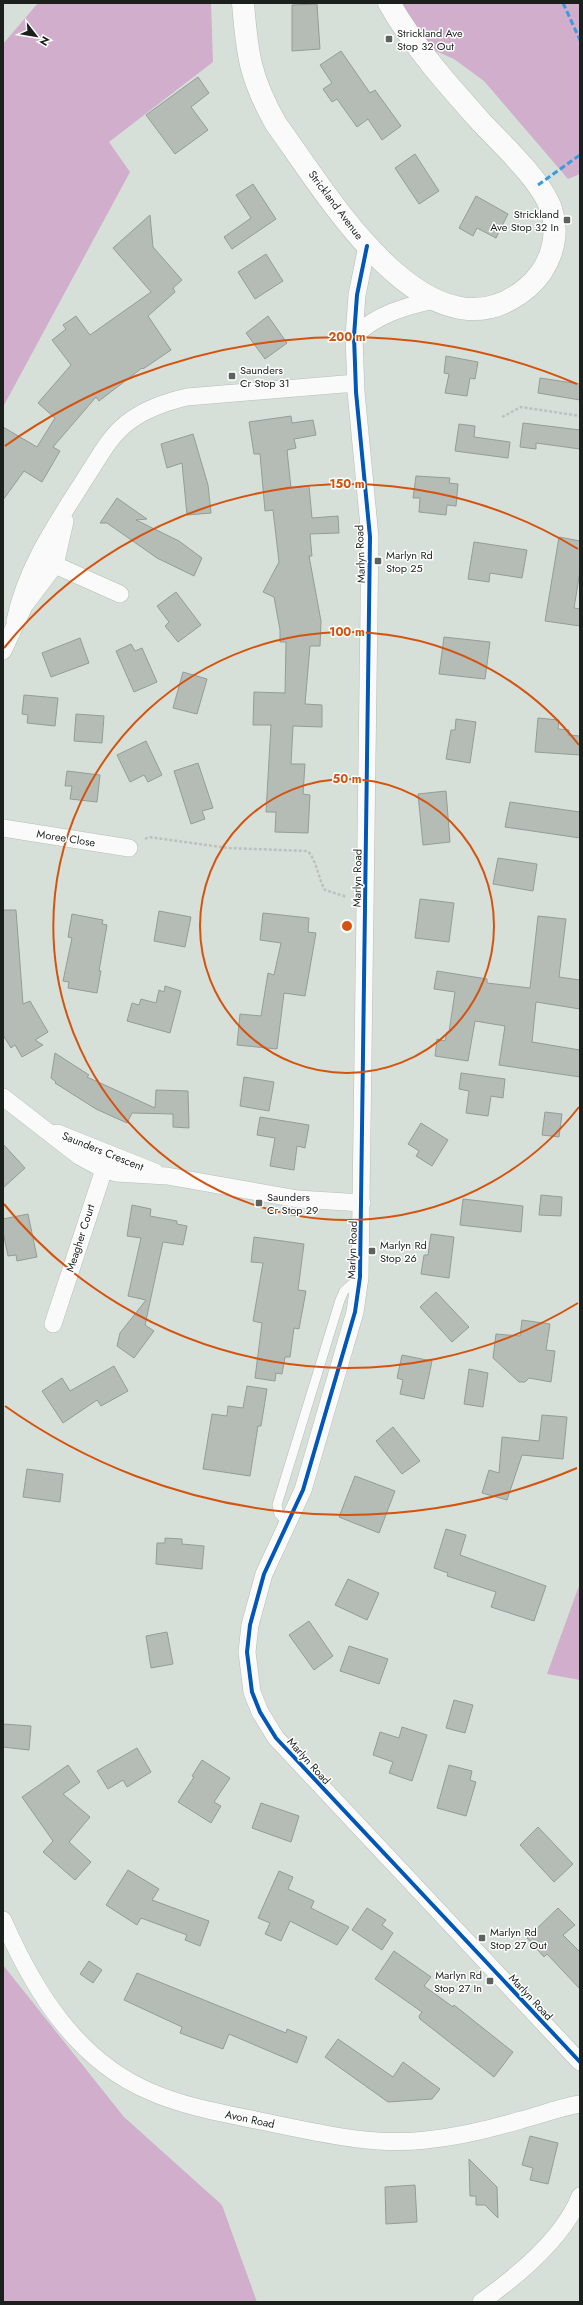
<svg xmlns="http://www.w3.org/2000/svg" width="583" height="2305" viewBox="0 0 583 2305" font-family="Jost,sans-serif">
<style>
.forest{fill:#d1aecb}
.building{fill:#b5bcb6;stroke:#959c97}
.lines{fill:none;stroke-linecap:round;stroke-linejoin:round}
.lane-casing{stroke:#b5bdb6;stroke-width:10}
.street-casing{stroke:#b5bdb6;stroke-width:18}
.secondary-casing{stroke:#b5bdb6;stroke-width:23}
.path{stroke:#bec0be;stroke-width:2.5;stroke-dasharray:3 2;stroke-linecap:butt}
.lane{stroke:#f9faf9;stroke-width:9}
.street{stroke:#f9faf9;stroke-width:17}
.secondary{stroke:#f9faf9;stroke-width:22}
.quiet{stroke:#3b9bdf;stroke-width:3;stroke-dasharray:6 3;stroke-linecap:butt}
.cycleway-casing{stroke:#fff;stroke-width:6}
.cycleway{stroke:#0057b8;stroke-width:4}
.ring{fill:none;stroke:#d4530e;stroke-width:2}
.poi-dot{fill:#5c635e;stroke:#fff;stroke-width:1.5}
.labels{text-anchor:middle;stroke-width:3;stroke-linejoin:round;paint-order:stroke}
.poi-label{font-size:11px;fill:#1b201c;stroke:#fff;text-anchor:start}
.street-label{font-size:11px;fill:#1b201c;stroke:#fff}
.centre{fill:#d4530e;stroke:#fff;stroke-width:2}
.ring-label{font-size:12px;text-anchor:middle;font-weight:bold;fill:#d4530e;stroke:#fff;stroke-width:3;stroke-linejoin:round;paint-order:stroke}
</style>
<rect width="100%" height="100%" fill="#d6e0d8"/>
<path class="forest" d="M38,3H211L213,62L109,142L130,172L3,407V44Z
M389,3H580V174L568,179L484,81L454,59L413,41Z
M580,1583V1680L547,1674Z
M3,1965L124,2117L222,2205L257,2302H3Z"/>
<path class="building" d="M317,4L320,49L292,51V5Z
M341,51L370,93L375,90L401,126L382,140L368,119L357,127L337,99L332,102L323,89L332,83L320,65Z
M198,77L209,93L191,107L208,130L175,154L146,115Z
M415,154L439,191L419,204L395,168Z
M253,184L276,219L232,249L224,237L251,218L236,195Z
M476,196L508,214L496,238L477,228L473,236L459,228Z
M150,215L153,247L182,280L173,288L175,292L148,316L171,350L143,369L142,368L99,401L96,397L53,447L60,451L42,482L24,471L3,500V427L37,447L55,418L38,403L71,365L52,340L66,329L63,325L76,316L90,335L151,292L113,248Z
M266,254L283,281L255,299L238,272Z
M268,316L287,343L265,359L246,333Z
M446,356L478,362L475,379L470,378L467,396L445,393L449,374L444,373Z
M540,378L580,384V400L538,393Z
M291,416L292,423L313,420L316,435L294,439L296,448L287,450L291,488L309,486L312,518L338,516L339,533L310,534L312,556H309L321,621L320,646H310L305,704L322,705V727L293,726L291,764H305L303,794L310,795L308,833L275,832L276,812H266L271,725H253L254,692L285,693L286,642H280V630L274,597L263,592L279,562L273,510L265,511L260,454H254L249,422Z
M523,423L580,430V449L536,443V449L520,447Z
M459,424L475,426L474,437L510,442L508,458L455,451Z
M193,434L208,485L211,513L187,515L182,463L167,468L161,444Z
M416,476L450,478L449,483L458,484L456,506L447,505L446,515L419,512L420,498H413Z
M117,498L147,519L136,520L179,541L202,558L194,576L157,558L107,523H100Z
M559,537L580,541V571L574,608L580,609V626L545,621Z
M474,542L527,550L522,578L490,573L489,582L468,579Z
M176,592L201,625L178,642L165,626L169,622L157,606Z
M444,637L490,642L485,679L439,674Z
M80,638L89,663L51,677L42,653Z
M131,644L135,651L142,648L157,682L134,692L116,651Z
M183,672L207,679L197,714L173,708Z
M24,695L58,698L55,726L27,723L28,715L22,714Z
M76,714L104,716L102,743L74,741Z
M538,718L559,720L558,729L569,730L568,735L580,736V755L535,752Z
M456,719L476,722L470,763L446,759L451,730H455Z
M146,741L162,775L148,782L144,775L130,782L117,755Z
M198,763L213,808L202,811L205,819L191,824L174,771Z
M67,771L100,775L97,802L70,799L72,786H65Z
M446,791L450,842L423,845L418,794Z
M510,802L580,812V838L505,827Z
M498,858L537,864L533,891L493,884Z
M420,899L454,903L449,942L415,938Z
M3,910H16L23,1004L30,1001L48,1032L35,1040L43,1045L22,1057L15,1045L11,1048L3,1035Z
M159,911L191,917L185,947L154,941Z
M263,913L309,918L308,932L316,933L305,996L284,993L277,1049L237,1045L240,1014L261,1016L268,973L274,975L281,943L260,940Z
M72,914L103,920L102,924L107,925L99,971H101L97,993L68,988L69,982L63,981L72,938L68,937Z
M538,916L566,919L559,977L580,980V1009L536,1002L532,1042L580,1050V1077L499,1065L505,1026L475,1021L468,1061L435,1056L437,1039L445,1041L447,1032H449L455,992L434,989L437,971L487,979V983L530,988Z
M165,986L181,991L170,1033L127,1021L132,1003L139,1005L141,999L156,1003L159,990L164,992Z
M55,1053L89,1075L87,1077L155,1108L156,1090L188,1091L189,1128L173,1127V1114L132,1113L127,1123L96,1109L55,1083L56,1082L51,1078Z
M461,1073L505,1079L503,1098L491,1096L488,1116L466,1113L469,1091L459,1089Z
M244,1077L274,1082L269,1111L240,1106Z
M545,1112L562,1114L559,1137L542,1135Z
M260,1117L309,1125L305,1148L297,1146L294,1170L270,1166L275,1138L257,1135Z
M421,1123L448,1140L432,1166L416,1156L419,1151L408,1144Z
M3,1144L25,1168L3,1188Z
M541,1195L562,1197L561,1216L539,1215Z
M463,1199L523,1206L521,1232L460,1225Z
M132,1205L151,1209L150,1216L177,1221V1224L187,1226L183,1245L163,1242L145,1325L154,1331L134,1358L117,1346L120,1333L146,1300L128,1296L141,1238L127,1236Z
M28,1214L37,1257L17,1261L16,1255L8,1256L3,1232V1219Z
M431,1234L454,1237L449,1278L421,1274L424,1255H428Z
M254,1237L304,1244L298,1290L306,1291L299,1329L294,1328L290,1357H285L282,1374L276,1373L275,1381L255,1378L262,1323L253,1321L263,1263L251,1262Z
M436,1292L469,1327L452,1342L420,1307Z
M522,1320L550,1324L546,1350L555,1351L551,1382L529,1378L525,1382H519L493,1358L496,1334L520,1336Z
M402,1355L432,1361L424,1399L400,1394L403,1380L397,1378Z
M114,1366L128,1391L101,1406L97,1400L63,1423L42,1391L62,1378L70,1391Z
M469,1369L488,1373L483,1407L464,1404Z
M247,1386L267,1389L261,1426H258L250,1476L203,1469L212,1414L227,1416L228,1406L243,1408Z
M542,1415L567,1417L563,1459L522,1455L507,1500L482,1493L489,1470L499,1473L502,1437L539,1441Z
M393,1427L420,1461L402,1474L376,1441Z
M27,1469L63,1474L60,1502L23,1497Z
M355,1476L395,1491L379,1533L339,1517Z
M446,1529L466,1535L460,1555L546,1586L534,1621L491,1607L496,1592L447,1576L448,1573L434,1568Z
M165,1538L182,1539V1544L204,1546L202,1569L156,1564L157,1543H165Z
M348,1579L379,1593L367,1620L335,1605Z
M309,1621L333,1656L314,1670L289,1635Z
M167,1632L173,1664L151,1668L146,1636Z
M349,1646L388,1659L379,1684L340,1671Z
M454,1700L473,1705L465,1733L446,1728Z
M3,1724L31,1726L29,1750L3,1747Z
M402,1727L427,1735L412,1781L389,1773L393,1762L373,1755L380,1732L399,1738Z
M137,1748L151,1772L127,1787L123,1780L108,1789L97,1771Z
M202,1760L230,1778L214,1802L221,1806L211,1823L178,1802L194,1777L192,1776Z
M68,1765L80,1782L63,1794L90,1817L69,1842L91,1862L75,1880L43,1852L53,1841L22,1797Z
M449,1765L472,1771L470,1780L476,1782L466,1816L437,1808Z
M261,1803L299,1816L291,1842L252,1828Z
M538,1827L573,1864L554,1882L520,1845Z
M128,1870L159,1889L152,1900L209,1921L200,1946L185,1940L187,1935L141,1918L137,1925L106,1905Z
M279,1871L293,1877L288,1889L314,1901L311,1908L349,1927L337,1945L290,1921L281,1941L265,1934L270,1923L258,1918Z
M367,1908L386,1920L382,1925L393,1933L382,1950L352,1930Z
M558,1908L575,1925L563,1935L580,1952V1989L547,1954L544,1957L527,1938Z
M394,1951L431,1977L424,1986L453,2007L454,2005L513,2052L494,2077L420,2019L419,2016L422,2012L375,1979Z
M89,1961L102,1970L93,1983L80,1974Z
M137,1973L286,2033L287,2029L307,2037L297,2063L229,2034L223,2049L180,2033L182,2027L124,2000Z
M338,2039L393,2077L403,2062L440,2089L432,2099L388,2102L325,2057Z
M530,2136L558,2143L548,2184L530,2180L533,2168L522,2165Z
M469,2159L497,2187L498,2218L485,2205H476V2196H470Z
M415,2185L417,2222L386,2224L385,2187Z"/>
<g class="lines">
<g class="lane-casing">
<path id="lane" d="M288,1523L279,1514L277,1505L340,1300L344,1291L359,1278"/>
</g>
<g class="street-casing">
<path id="street" d="M367,246L357,295L354,336L356,392L370,537L360,1277L355,1312L303,1490L264,1574L250,1625L247,1652L252,1692L260,1712L276,1738L580,2062
M354,336C378,314 403,307 434,300
M46,561L120,594
M15,621C26,566 59,520 88,474C99,457 110,436 127,423C145,409 165,402 187,397L356,383
M3,651L24,606L55,565L65,521
M3,828L129,848
M3,1097L79,1156L103,1169L116,1173L167,1176L298,1199L362,1203
M57,1133L155,1172
M53,1324L109,1154
M3,1920C34,1991 77,2061 151,2092C190,2109 234,2115 275,2124C324,2134 375,2146 426,2140C457,2137 491,2129 521,2120C541,2115 560,2107 580,2104
M481,2302C516,2277 564,2238 580,2196"/>
</g>
<g class="secondary-casing">
<path id="secondary" d="M243,3C247,54 250,78 276,124C324,189 429,372 528,287C549,269 560,239 552,212C544,183 503,145 482,123C448,85 414,47 389,3"/>
</g>
<path class="path" d="M502,417L521,407L580,416
M145,839L149,837L228,848L307,851C315,855 319,881 325,890L347,897"/>
<use href="#lane" class="lane"/>
<use href="#street" class="street"/>
<use href="#secondary" class="secondary"/>
<path class="quiet" d="M563,3L580,40
M538,185L580,155"/>
<g class="cycleway-casing">
<path id="cycleway" d="M367,246L357,295L354,336L356,392L370,537L360,1277L355,1312L303,1490L264,1574L250,1625L247,1652L252,1692L260,1712L276,1738L580,2062"/>
</g>
<use href="#cycleway" class="cycleway"/>
</g>
<g class="ring">
<circle cx="347" cy="926" r="147"/>
<path d="M579 1107A294 294 0 1 1 579 745"/>
<path d="M578 1303A442 442 0 0 1 4 1204M4 648A442 442 0 0 1 578 549"/>
<path d="M577 1468A589 589 0 0 1 5 1406M5 446A589 589 0 0 1 577 384"/>
</g>
<g class="poi-dot">
<rect x="385" y="35" width="8" height="8" rx="2"/>
<rect x="563" y="216" width="8" height="8" rx="2"/>
<rect x="228" y="372" width="8" height="8" rx="2"/>
<rect x="374" y="557" width="8" height="8" rx="2"/>
<rect x="255" y="1199" width="8" height="8" rx="2"/>
<rect x="368" y="1247" width="8" height="8" rx="2"/>
<rect x="478" y="1934" width="8" height="8" rx="2"/>
<rect x="486" y="1977" width="8" height="8" rx="2"/>
</g>
<g class="labels">
<g class="poi-label">
<text x="397" y="37">Strickland Ave<tspan x="397" dy="13">Stop 32 Out</tspan></text>
<text x="559" y="218" text-anchor="end">Strickland<tspan x="559" dy="13">Ave Stop 32 In</tspan></text>
<text x="240" y="374">Saunders<tspan x="240" dy="13">Cr Stop 31</tspan></text>
<text x="386" y="559">Marlyn Rd<tspan x="386" dy="13">Stop 25</tspan></text>
<text x="267" y="1201">Saunders<tspan x="267" dy="13">Cr Stop 29</tspan></text>
<text x="380" y="1249">Marlyn Rd<tspan x="380" dy="13">Stop 26</tspan></text>
<text x="490" y="1936">Marlyn Rd<tspan x="490" dy="13">Stop 27 Out</tspan></text>
<text x="482" y="1979" text-anchor="end">Marlyn Rd<tspan x="482" dy="13">Stop 27 In</tspan></text>
</g>
<g class="street-label">
<text transform="translate(336 205) rotate(53)" y="4">Strickland Avenue</text>
<text transform="translate(360 554) rotate(-92)" y="4">Marlyn Road</text>
<text transform="translate(66 838) rotate(9)" y="4">Moree Close</text>
<text transform="translate(357 878) rotate(-89)" y="4">Marlyn Road</text>
<text transform="translate(103 1151) rotate(22)" y="4">Saunders Crescent</text>
<text transform="translate(80 1238) rotate(-72)" y="4">Meagher Court</text>
<text transform="translate(352 1250) rotate(-88)" y="4">Marlyn Road</text>
<text transform="translate(309 1761) rotate(48)" y="4">Marlyn Road</text>
<text transform="translate(531 1997) rotate(47)" y="4">Marlyn Road</text>
<text transform="translate(250 2119) rotate(12)" y="4">Avon Road</text>
</g>
</g>
<circle cx="347" cy="926" r="6" class="centre"/>
<g class="ring-label">
<text x="347" y="341">200 m</text>
<text x="347" y="488">150 m</text>
<text x="347" y="636">100 m</text>
<text x="347" y="783">50 m</text>
</g>
<rect width="583" height="2305" fill="none" stroke="#1b201c" stroke-width="8"/>
<g transform="translate(36 36) rotate(121)" stroke="#ffffff" stroke-width="3" paint-order="stroke">
<path d="M0-3L7 15L0 10L-7 15Z" fill="#1b201c"/>
<text y="-6" font-size="11" font-weight="bold" text-anchor="middle" fill="#1b201c">N</text>
</g>
</svg>
